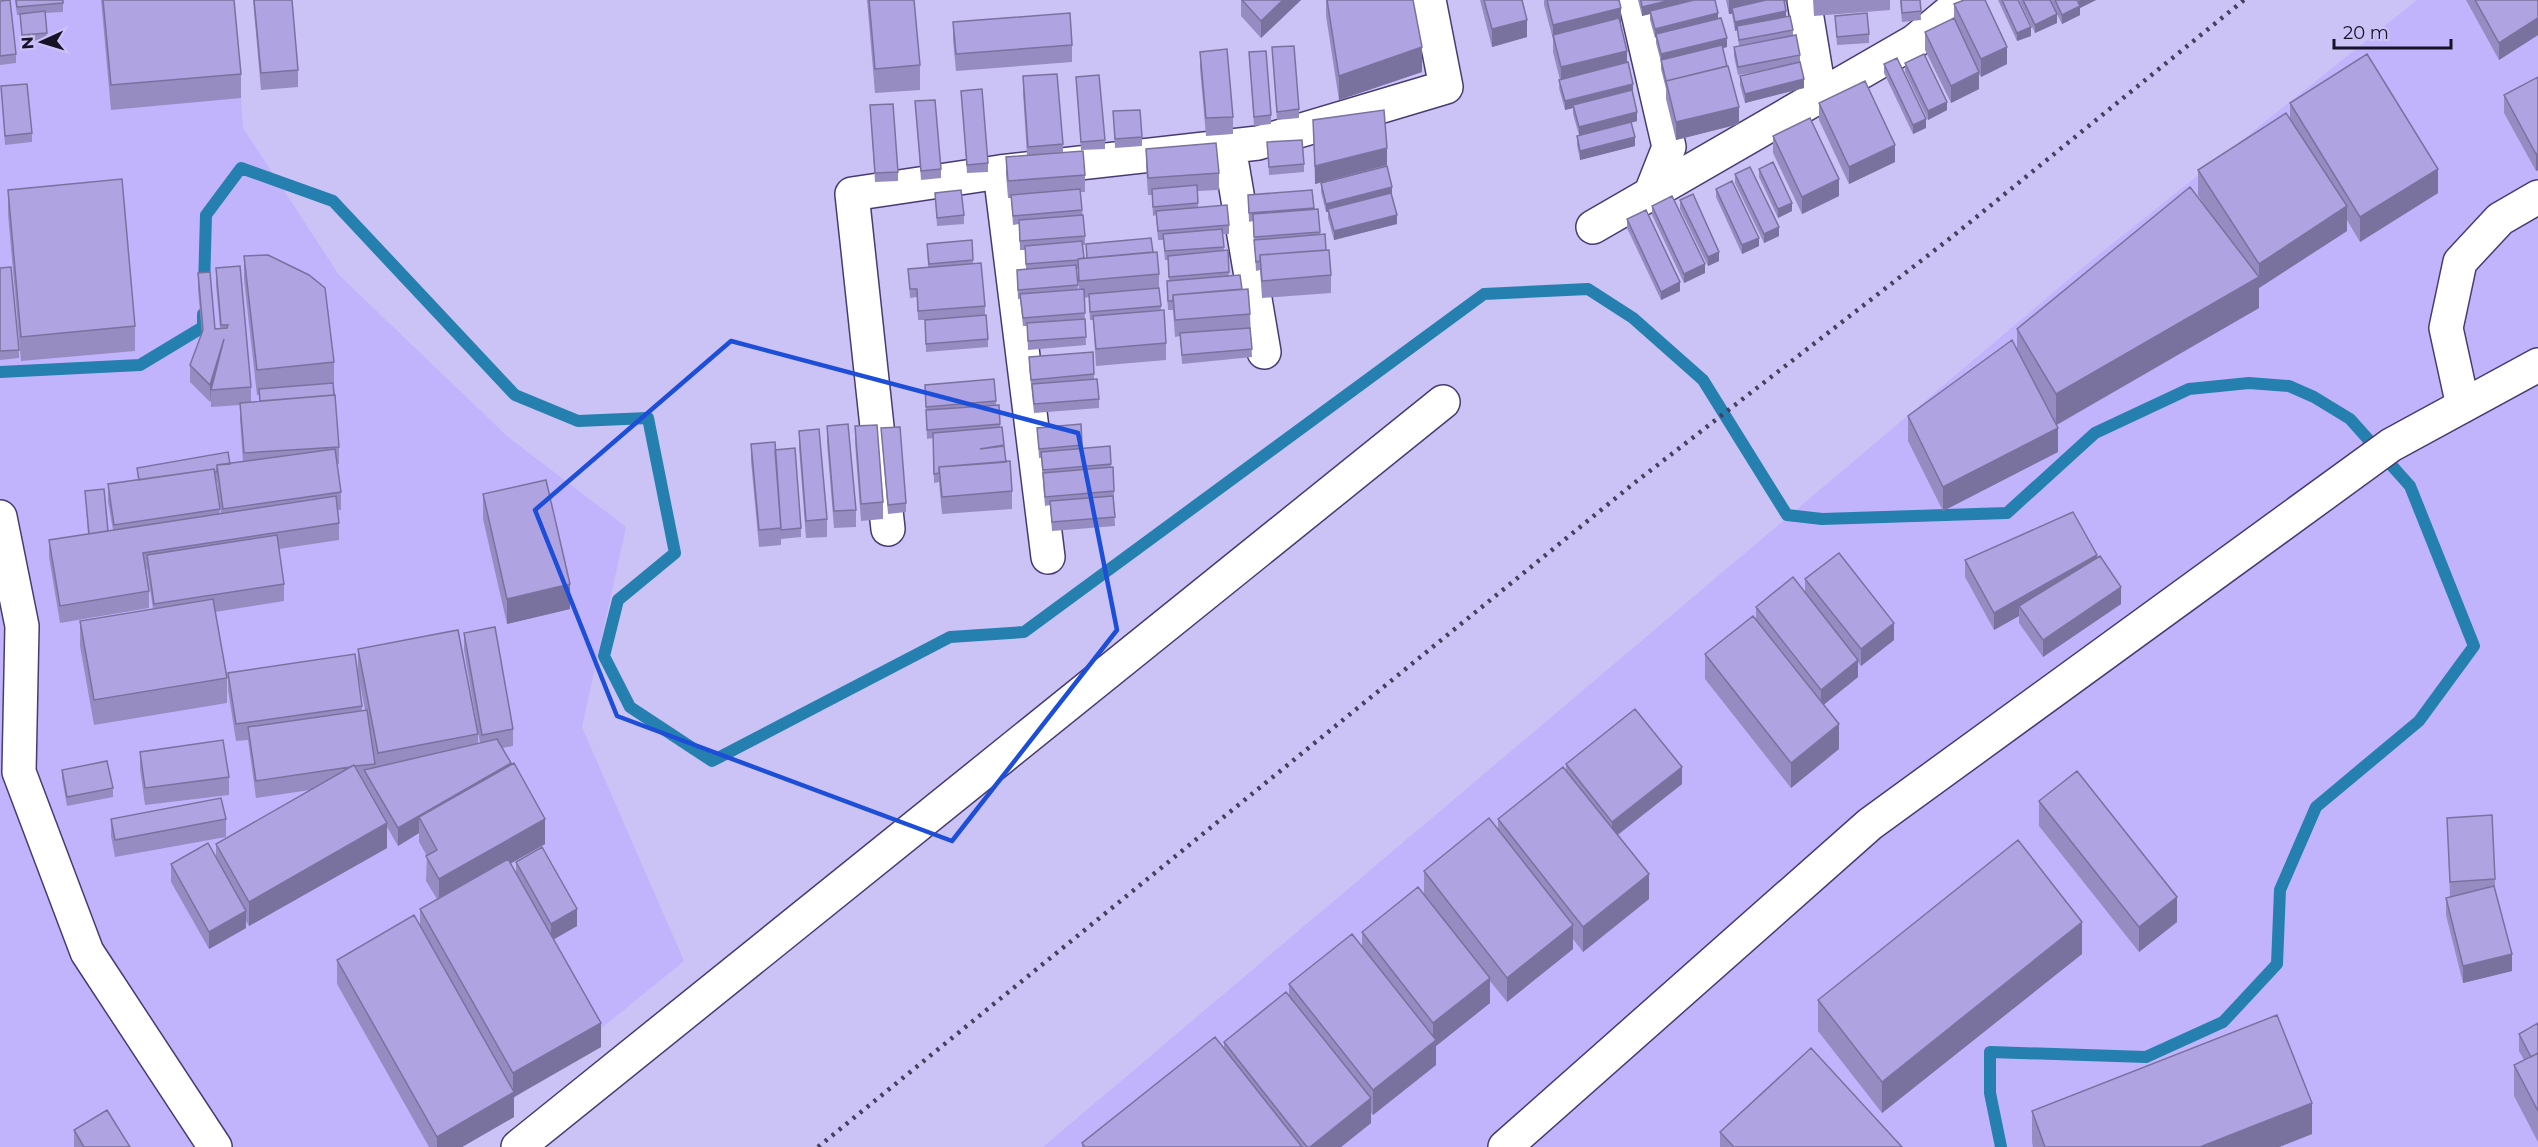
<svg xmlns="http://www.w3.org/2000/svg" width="2538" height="1147" viewBox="0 0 2538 1147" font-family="Montserrat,sans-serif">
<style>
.built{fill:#c2b4fc}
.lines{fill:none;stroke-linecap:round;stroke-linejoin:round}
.stream{stroke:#2580af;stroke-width:12}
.minor-casing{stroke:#483b71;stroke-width:36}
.minor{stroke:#fff;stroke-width:33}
.rail{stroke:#463f5d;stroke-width:4.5;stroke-dasharray:3 6;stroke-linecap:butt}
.wall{fill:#968cc2;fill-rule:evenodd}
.shaded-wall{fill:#7a729e}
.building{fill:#afa3e2;stroke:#7a729e;stroke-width:1.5}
.marked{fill:none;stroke:#1d4ed8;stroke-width:4.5;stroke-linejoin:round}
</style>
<rect width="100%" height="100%" fill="#cbc2f6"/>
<path class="built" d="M0,0H235L243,128L339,275L508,437L626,527L582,727L684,961L455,1147H0Z
M2417,0H2538V1147H1043L2081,269Z"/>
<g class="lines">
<path class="stream" d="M204,287L206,215L241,168L333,201L515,395L578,421L648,418L675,553L618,600L604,656L630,707L712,761L950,637L1024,632L1484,294L1588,289L1633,318L1703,380L1787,515L1822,519L2007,513L2095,433L2189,389L2249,383L2289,386L2314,397L2350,419L2410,486L2474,646L2419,721L2316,807L2280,890L2277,964L2223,1022L2146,1057L1990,1052V1093L2001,1147
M0,372L140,365L203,327V314"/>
<g class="minor-casing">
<path id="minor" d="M1635,0L1669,147L1652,190
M1804,0L1820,97
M1229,147L1264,352
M1000,172L1048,557
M1593,227L1915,41L1964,0
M2463,406L2446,328L2460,262L2500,219L2538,197
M0,517L22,626L19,772L87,952L215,1147
M888,529L852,194L1000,172L1258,143L1446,87L1429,0
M518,1147L1443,402
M1505,1147L1870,824L2391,445L2538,365"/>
</g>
<use href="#minor" class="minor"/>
<path class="rail" d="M818,1147L1633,484L1953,236L2244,0"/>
</g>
<path class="wall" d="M15,0H63V12L45,13L47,42L22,44L20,15H17Z
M101,0H234L241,74V98L111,110Z
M253,0H292L298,70V87L261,90Z
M867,0H914L920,65V90L875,93Z
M1241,0H1301L1261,38L1241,16Z
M1326,0H1413L1422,72L1339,100L1326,16Z
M1480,0H1522L1527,37L1492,47Z
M1544,0H1619L1621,25H1620L1633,93H1632L1637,121L1631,123L1635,146L1580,160L1577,145V136L1579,135L1573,114V108L1565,110L1559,88L1560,80L1553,52V39L1544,5Z
M1638,0H1715L1718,19L1727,47L1722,48L1739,124L1676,140L1666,99V89L1661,69V62L1656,43V37L1655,38L1650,20V14L1642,16Z
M1726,0H1788V1L1784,2L1786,16L1793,30V35L1800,55V62L1804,88L1745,103L1740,85V76L1761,71L1738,75L1734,56V47L1739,46L1737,30L1735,31L1732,14H1729Z
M1813,0H1890V10L1814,16Z
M1900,0H1920L1921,20L1902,22Z
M1998,0H2018L2031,36L2017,41Z
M2019,0H2096L2080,8V15L2062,24L2057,14V23L2035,33Z
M2466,0H2538V35L2499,60Z
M0,1L16,54V63L0,65Z
M1954,4L2007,64L1981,77L1979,74V89L1951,103L1925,50V32L1954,19Z
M1835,16L1869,34V43L1837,45Z
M953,22L1072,45V62L956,71L953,40Z
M1272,47L1299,109V118L1277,120Z
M1200,52L1233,117V134L1206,136L1200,69Z
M1249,52L1271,115V124L1254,126Z
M1905,63L1947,110L1928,120L1905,72Z
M1884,64L1926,128L1913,134L1884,73Z
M1023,76L1063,144V153L1085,175V192H1080L1085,236V245H1083L1084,258H1086V244L1153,252L1159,274V288L1161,310L1166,343V360L1096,366L1093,320H1090L1089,297L1084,298L1086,345L1028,350L1027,326H1023L1020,299H1018L1017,279V270L1026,269L1025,250H1020L1019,224L1013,225L1011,198H1008L1006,174V157L1027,156L1023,93ZM1076,269H1078L1079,289L1078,290Z
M1076,77L1105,140V149L1081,150Z
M2538,77V170L2536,171L2504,113V95Z
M1,86L32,133V142L5,145Z
M961,91L988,163V172L967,173Z
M915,101L941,169V178L921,180Z
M1819,103L1895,162L1849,184L1819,120Z
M2290,103L2438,193L2360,242L2347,220V231L2259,288V308L2057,425L2058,452L1943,511L1908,441V416L2017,349V329L2209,212L2198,195V170L2290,119Z
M870,105L898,172V181L875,182Z
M1113,111L1142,137V146L1115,148Z
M1313,120L1387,165L1315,184Z
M1773,136L1839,196L1802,214L1773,153Z
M1267,142L1304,164V172L1269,175Z
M1146,149L1219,173V190L1198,191V207L1229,225V234H1223L1224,251L1228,250L1229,276L1242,289L1250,314L1252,357L1182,364L1180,336L1175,337L1173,310H1168L1167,290V281H1169L1168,260H1165L1163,240H1158L1156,215L1153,216L1152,195H1148L1146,166Z
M1759,169L1792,211L1778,218L1759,177Z
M1735,174L1779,236L1764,243L1735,183Z
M1321,183L1392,196L1397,224L1334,240L1328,218V212H1326L1321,192Z
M1716,189L1759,246L1742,254L1716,197Z
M8,190L135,326V351L21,361L8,215Z
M1312,190L1314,209H1318L1320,234L1326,250L1331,275V293L1262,298L1260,270L1256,271L1253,221L1249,222L1248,195Z
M935,193L964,215V224L937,226Z
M1680,200L1719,261L1708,266L1680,209Z
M1652,206L1705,273L1684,283L1652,215Z
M1627,219L1680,291L1661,300L1627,228Z
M972,240L973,264L985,306V315L988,339V347L926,352L925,320H918L917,297L910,298L908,269L928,267L927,244Z
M244,256L334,362V387L339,447V464H337L341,492V510H338L339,523V540L279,549L284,584V601L215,612L227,678V703L94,725L80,646V621L153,609L147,569L146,570L149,591V608L60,623L49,557V540L88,534L85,491L108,531L113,530L108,502V484L138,480L137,468L230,464L243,462L240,420V405L211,407V401L210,402L190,382V365L202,334L198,290V273L215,329L220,328L216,285V268L251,387V402L259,401V395H257L244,280ZM216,481H217L221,513L220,514Z
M0,268L19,350V358L0,360Z
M1093,352L1094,379L1099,399V408L1034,413L1029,366V357Z
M994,379L996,405H999L1000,427H1002L1006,462L1012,491V509L942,514L939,482L934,483L933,438L927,439L925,385Z
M1081,424L1082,448L1110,446L1111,467L1114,491V500L1115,526L1052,531L1050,505L1045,506L1041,458H1039L1037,428Z
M827,426L856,510V527L834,528L827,443Z
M855,426L883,502V519L861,521L855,443Z
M881,428L906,503V512L888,514Z
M799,431L827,519V537L806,538L799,448Z
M751,444L775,450L801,528V537L781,539V545L759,547L751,461Z
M483,494L570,609L507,624L483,519Z
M1965,560L2121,604L2043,657L2019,623V616L1994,630L1965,577Z
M1805,579L1894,640L1861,666L1858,662V677L1823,705L1839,749L1791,788L1705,679V654L1756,620V607L1805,593Z
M464,633L513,729V746L502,748L511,765L545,844L511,863L516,873V862L577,926L554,939L601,1047L514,1097V1117L462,1147H429L337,984V960L420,926V909L437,899L426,881L427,856L419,842V833L398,846L387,827V848L249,926L246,921V928L209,949L171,882V864L216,858V844L310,790L256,798L248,740L236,741L228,690V673L362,706V710H365L358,674V649L478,734V744L480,743L464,650Z
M140,752L229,777V795L145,805L140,769Z
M1566,764L1682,784L1618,835L1649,899L1583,952L1573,939V949L1507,1002L1490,981V1003L1436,1046V1065L1373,1115L1371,1113V1123L1341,1147H1082V1143L1224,1048V1042L1289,995V984L1362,946V932L1424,894V871L1498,829V819L1566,770Z
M62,770L113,788V797L67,806L62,778Z
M2039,801L2177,922L2139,952L2039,826Z
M2447,818L2495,879V889L2512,971L2463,983L2446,915V898L2450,897Z
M111,819H226V837L115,857L111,836Z
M2082,954L1882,1113L1818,1031V1000Z
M2538,1023V1142L2514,1096V1065L2524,1060L2519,1051V1034Z
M2032,1111L2312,1134L2279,1147H2033L2032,1142Z
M74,1130L130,1147H74Z
M1720,1132L1902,1147H1720Z"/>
<path class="shaded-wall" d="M1283,0H1301L1261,38V21Z
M1671,0H1706L1650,11V14L1642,16V7Z
M1729,0H1788V1L1733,13L1732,8V14H1729Z
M2079,0H2096L2080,8V15L2062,24V15L2079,7Z
M1621,8V25L1554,41L1553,37V25Z
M1786,11V19L1737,26V30L1735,31V22Z
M1718,13V22L1656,34V37L1655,38V29Z
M2057,14V23L2035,33V25Z
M2538,18V35L2499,60V43Z
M1527,20V37L1492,47V29Z
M2031,27V36L2017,41V33Z
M1727,38V47L1661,63V54Z
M1422,47V72L1339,100V76Z
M2007,47V64L1981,77V59Z
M1627,51V68L1561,84V67Z
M1979,72V89L1951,103V86Z
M1804,79V88L1745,103V94Z
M1633,84V93L1574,108L1573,105V108L1565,110V101Z
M1947,102V110L1928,120V111Z
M1739,107V124L1676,140V122Z
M1637,112V121L1579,136V127Z
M1926,119V128L1913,134V125Z
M1635,137V146L1580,160V151Z
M1895,145V162L1849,184V167Z
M1387,148V165L1315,184V166Z
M2538,153V170L2536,171V154Z
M2438,169V193L2360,242V217Z
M1839,179V196L1802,214V197Z
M1392,187V196L1329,212L1328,209V212H1326V204Z
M1792,203V211L1778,218V209Z
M2347,206V231L2259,288V308L2056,425V394L2259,277V264Z
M1397,215V224L1334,240V231Z
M1779,227V236L1764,243V234Z
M1759,238V246L1742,254V245Z
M1719,252V261L1708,266V257Z
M1705,264V273L1684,283V274Z
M1680,282V291L1661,300V292Z
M224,339L211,390L210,402V385Z
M2058,428V452L1943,511V487Z
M2097,555V572L2019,606V616L1994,630V613Z
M570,584V609L507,624V599Z
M2121,587V604L2043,657V640Z
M1894,623V640L1861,666V649Z
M1858,660V677L1821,707V690Z
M1839,724V749L1791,788V763Z
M511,763V780L419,817V833L398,846V828Z
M1682,767V784L1612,839V822Z
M545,819V844L439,904V879Z
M387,823V848L249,926V902Z
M1649,874V899L1583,952V927Z
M2177,897V922L2139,952V927Z
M577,909V926L551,941V924Z
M246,911V928L209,949V932Z
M2082,922V954L1882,1113V1082Z
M1573,925V949L1507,1002V978Z
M2512,954V971L2463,983V966Z
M1490,978V1003L1436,1046V1065L1373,1115V1090L1433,1042V1023Z
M601,1023V1047L514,1097V1117L462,1147H437V1137L513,1093V1073Z
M1371,1098V1123L1341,1147H1310Z
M2312,1103V1134L2279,1147H2200Z"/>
<path class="building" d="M10,0L16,54L0,56V1Z
M16,0H63V3L17,7Z
M103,0H234L241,74L111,85Z
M254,0H292L298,70L261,73Z
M869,0H914L920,65L875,69Z
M1242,0H1283L1261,21Z
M1327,0H1413L1422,47L1339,76Z
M1484,0H1522L1527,20L1492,29Z
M1547,0H1619L1621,8L1553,25Z
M1641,0H1671L1642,7Z
M1694,0H1715L1718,13L1655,29L1650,11Z
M1766,0H1784L1786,11L1735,22L1732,8Z
M1901,0H1920L1921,11L1902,13Z
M1964,0H1985L2007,47L1981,59L1954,4Z
M2002,0H2018L2031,27L2017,33Z
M2023,0H2050L2057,14L2035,25Z
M2055,0H2077L2080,6L2062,15Z
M2475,0H2538V18L2499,43Z
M45,11L47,33L22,35L20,14Z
M1070,13L1072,45L956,54L953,22Z
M1867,13L1869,34L1837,37L1835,16Z
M1790,16L1793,30L1739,40L1737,26Z
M1619,18L1627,51L1561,67L1553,35Z
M1721,18L1727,38L1661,54L1656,34Z
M1954,18L1979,72L1951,86L1925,32Z
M1796,35L1800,55L1738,67L1734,47Z
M1722,45L1727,66L1666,81L1661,60Z
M1294,46L1299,109L1277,112L1272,47Z
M1227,49L1233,117L1206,118L1200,52Z
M1266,51L1271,115L1254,117L1249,52Z
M1924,54L1947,102L1928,111L1905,63Z
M2367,54L2438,169L2360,217L2290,103Z
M1897,58L1926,119L1913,125L1884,64Z
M1628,62L1633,84L1565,101L1559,80Z
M1800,62L1804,79L1745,94L1740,76Z
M1728,66L1739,107L1676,122L1666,81Z
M1057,74L1063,144L1028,147L1023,76Z
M1099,75L1105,140L1081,142L1076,77Z
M2538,77V153L2536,154L2504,95Z
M1865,81L1895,145L1849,167L1819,103Z
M27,84L32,133L5,136L1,86Z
M982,89L988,163L967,165L961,91Z
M1632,90L1637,112L1579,127L1573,105Z
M935,100L941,169L921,171L915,101Z
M893,104L898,172L875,173L870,105Z
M1140,110L1142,137L1115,139L1113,111Z
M1384,110L1387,148L1315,166L1313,120Z
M2286,113L2347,206L2259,264L2198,170Z
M1810,118L1839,179L1802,197L1773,136Z
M1631,122L1635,137L1580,151L1577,136Z
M1302,140L1304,164L1269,167L1267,142Z
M1216,143L1219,173L1148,178L1146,149Z
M1083,151L1085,175L1008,181L1006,157Z
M1773,162L1792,203L1778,209L1759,169Z
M1387,166L1392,187L1326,204L1321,183Z
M1750,167L1779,227L1764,234L1735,174Z
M122,179L135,326L21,337L8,190Z
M1732,181L1759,238L1742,245L1716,189Z
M1197,185L1198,203L1153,207L1152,189Z
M2190,187L2259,277L2056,394L2017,329Z
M1080,189L1082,210L1013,216L1011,195Z
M961,190L964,215L937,218L935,193Z
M1312,190L1314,208L1249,213L1248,195Z
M1391,193L1397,215L1334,231L1328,209Z
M1693,194L1719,252L1708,257L1680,200Z
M1672,196L1705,264L1684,274L1652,206Z
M1227,205L1229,225L1158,231L1156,211Z
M1318,209L1320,232L1254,237L1253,214Z
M1646,210L1680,282L1661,292L1627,219Z
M1083,215L1085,236L1020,241L1019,220Z
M1222,229L1224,247L1165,251L1163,234Z
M1325,234L1326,250L1260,255V261L1256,262L1254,240Z
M1151,238L1153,252L1087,258L1086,244Z
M972,240L973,260L929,264L927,244Z
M1082,241L1084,258L1078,259V260L1026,264L1025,246Z
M1228,250L1229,272L1169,277L1168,256Z
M1329,250L1331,275L1262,281L1260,255Z
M1157,252L1159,274L1079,281L1078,259Z
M268,255L309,275L325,288L334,362L257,370L244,256Z
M981,263L985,306L918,311L917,289H910L908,269Z
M1076,265L1078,285L1018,290L1017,270Z
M240,266L251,387L211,390L224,339L210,385L190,365L203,330L198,273L210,272L215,329L227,328L228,325H221L216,268Z
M11,267L19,350L0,351V268Z
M1240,275L1242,289L1173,295V301H1168L1167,281Z
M1159,288L1161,306L1090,312L1089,294Z
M1084,289L1085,313L1023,318L1020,294Z
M1248,289L1250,314L1175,320L1173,295Z
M1164,310L1166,343L1096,349L1093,316Z
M986,315L988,339L926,344L925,320Z
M1085,319L1086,337L1028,341L1027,323Z
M1250,328L1252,349L1182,355L1180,333Z
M2012,340L2058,428L1943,487L1908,416Z
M1093,352L1094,374L1031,380L1029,357Z
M994,379L996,401L926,407L925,385Z
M1097,379L1099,399L1034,404L1032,384Z
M333,383L334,395L260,401L259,389Z
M335,395L339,447L244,453L240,403Z
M999,405L1000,424L927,430L926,410Z
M848,424L856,510L834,511L827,426Z
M1081,424L1082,445L1039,449L1037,428Z
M877,425L883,502L861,504L855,426Z
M900,427L906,503L888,505L881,428Z
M1002,427L1004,445L980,449L1004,446L1006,462L939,467V473L934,474L933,433Z
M819,429L827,519L806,521L799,431Z
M775,442L781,528L759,530L751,444Z
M1110,446L1111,464L1043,470L1041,452Z
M795,448L801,528L781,530L775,450Z
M335,449L341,492L223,509L217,465Z
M228,452L230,464L217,465V472H215L214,469L139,480L137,468Z
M1010,461L1012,491L942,497L939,467Z
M1113,467L1114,491L1045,497L1043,473Z
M214,469L220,509L114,525L108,484Z
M546,480L570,584L507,599L483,494Z
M104,489L108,531L89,534L85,491Z
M336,496L339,523L143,553L149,591L60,606L49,540Z
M1113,496L1115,517L1052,522L1050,501Z
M2073,512L2097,555L1994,613L1965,560Z
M277,535L284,584L154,604L147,555Z
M1839,553L1894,623L1861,649L1805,579Z
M2100,556L2121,587L2043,640L2019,606Z
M1793,577L1858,660L1821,690L1756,607Z
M213,599L227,678L94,700L80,621Z
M1753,616L1839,724L1791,763L1705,654Z
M495,627L513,729L482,735L464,633Z
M458,630L478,734L378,753L358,649Z
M355,654L362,706L236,724L228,673Z
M1635,709L1682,767L1612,822L1566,764Z
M367,710L375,764L355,766L354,765L350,767L256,781L248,727Z
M497,739L511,763L398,828L364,770Z
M223,740L229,777L145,788L140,752Z
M107,761L113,788L67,797L62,770Z
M514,763L545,819L439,879L426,856L437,850L419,817Z
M354,765L387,823L249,902L216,844Z
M1563,767L1649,874L1583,927L1498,819Z
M2077,771L2177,897L2139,927L2039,801Z
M221,798L226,819L115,840L111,819Z
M2492,815L2495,879L2450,882L2447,818Z
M1489,818L1573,925L1507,978L1424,871Z
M2018,840L2082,922L1882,1082L1818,1000Z
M208,843L246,911L209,932L171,864Z
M542,847L577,909L551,924L516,862Z
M508,859L601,1023L513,1073L420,909Z
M2494,886L2512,954L2463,966L2446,898Z
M1418,887L1490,978L1433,1023L1362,932Z
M414,915L514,1092L437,1137L337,960Z
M1352,934L1436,1040L1373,1090L1289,984Z
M1286,992L1371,1098L1310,1147H1307L1224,1042Z
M2277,1015L2312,1103L2200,1147H2045L2032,1111Z
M2538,1023V1053L2531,1057L2519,1034Z
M1215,1037L1302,1147H1085L1082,1143Z
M1811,1048L1902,1147H1734L1720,1132Z
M2538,1053V1111L2514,1065Z
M107,1110L130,1147H84L74,1130Z"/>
<path class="marked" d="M731,341L1078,433L1117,630L952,841L617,716L535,510Z"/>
<g transform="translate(42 42) rotate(266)" stroke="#cbc2f6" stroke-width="4.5" paint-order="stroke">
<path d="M0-4.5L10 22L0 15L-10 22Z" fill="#181229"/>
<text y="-9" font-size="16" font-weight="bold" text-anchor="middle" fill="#181229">N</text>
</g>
<path d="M2334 39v9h117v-9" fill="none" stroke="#181229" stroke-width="3"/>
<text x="2343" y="39" font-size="18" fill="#181229" stroke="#cbc2f6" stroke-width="4.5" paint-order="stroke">20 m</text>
</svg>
